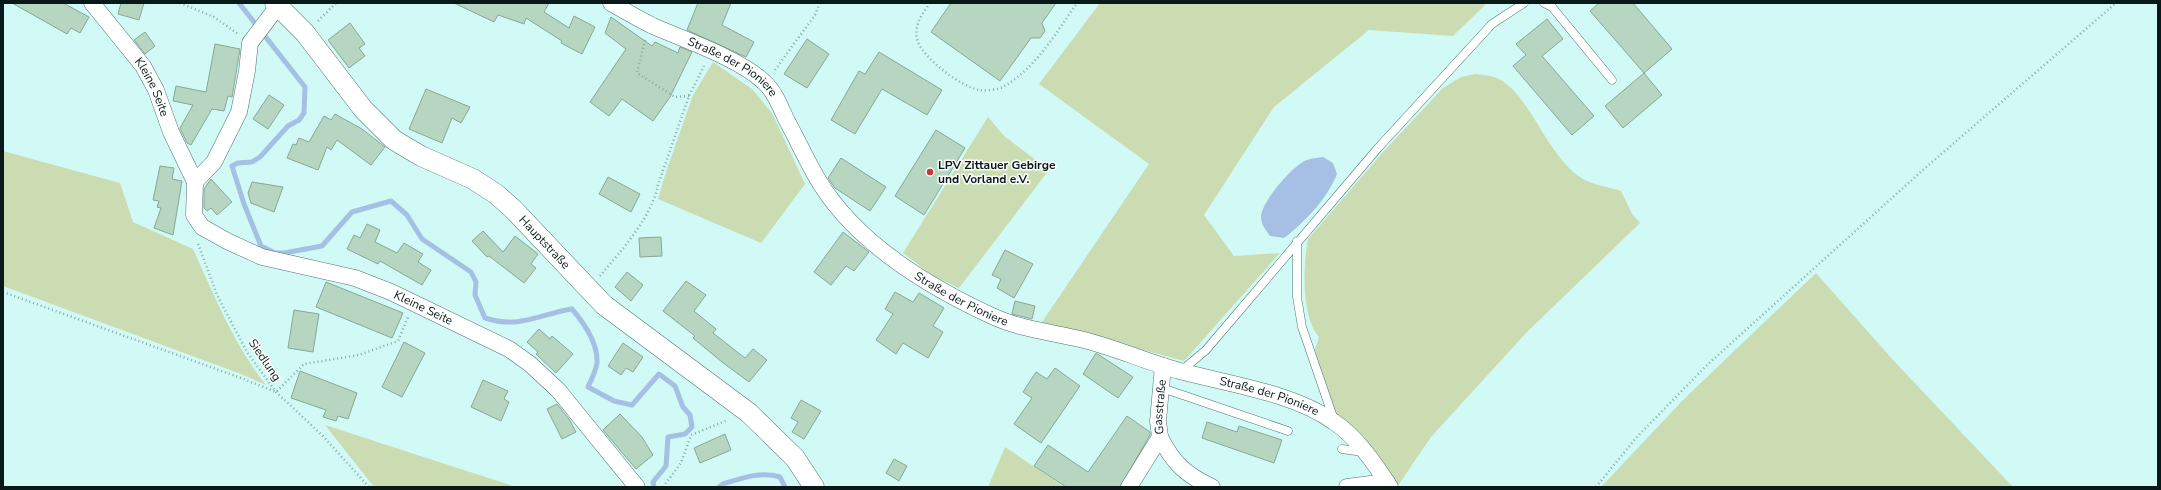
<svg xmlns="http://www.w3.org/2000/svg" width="2161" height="490" viewBox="0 0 2161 490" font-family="'Nunito Sans',sans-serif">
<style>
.green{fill:#cbdbb2}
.water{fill:#a5c0e4}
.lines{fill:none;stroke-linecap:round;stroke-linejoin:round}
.stream{stroke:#a5c0e4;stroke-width:5}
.building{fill:#b6d6c2;stroke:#89a794}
.service-casing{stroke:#4d7370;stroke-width:9}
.minor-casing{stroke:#4d7370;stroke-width:17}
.tertiary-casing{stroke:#4d7370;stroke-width:21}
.path{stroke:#87a7a5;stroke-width:2.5;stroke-dasharray:1 3;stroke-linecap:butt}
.service{stroke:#fff;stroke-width:8}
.minor{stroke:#fff;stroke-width:16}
.tertiary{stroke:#fff;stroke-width:20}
.poi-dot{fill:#c63735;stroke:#fefefe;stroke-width:1.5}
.labels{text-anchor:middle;stroke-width:3;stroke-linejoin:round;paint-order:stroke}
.street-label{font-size:12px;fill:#091918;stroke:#fefefe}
.poi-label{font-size:12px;font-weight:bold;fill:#091918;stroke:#fefefe;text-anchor:start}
</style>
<rect width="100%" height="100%" fill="#d1faf7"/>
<path class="green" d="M1100,3H1487L1453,36L1369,30L1274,107L1204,215L1234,256L1280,253L1184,361L1042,322L1149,164L1039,84Z
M713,62L752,89L772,113L805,184L761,243L658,199L665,175L693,95Z
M1475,74C1483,75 1491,75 1499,79C1532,97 1546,156 1583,179C1593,185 1609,187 1621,191L1632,214L1640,223L1527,332L1431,437L1397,487L1336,417L1318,369L1315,350L1319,337C1301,317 1303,264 1308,239L1384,151L1443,88L1461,77Z
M988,117L1004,136L1049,170L959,288L933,276L903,253Z
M3,151L120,183L133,222L193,249C214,295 234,345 266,385L241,374L3,286Z
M1816,273L1893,360L2013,487H1601L1684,399Z
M325,425L516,487H374Z
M1005,447L1064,487H988Z"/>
<path class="water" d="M1323,157L1333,163L1337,174C1327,199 1305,222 1284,238L1270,236C1266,230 1261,225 1261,217C1261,202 1293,165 1307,160C1312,158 1318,158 1323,157Z"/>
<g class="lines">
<path class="stream" d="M239,3L305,87L304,113L299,120L288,126L260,157L252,162L238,163L232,166L244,204L261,246L275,253H284L322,246L352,212L391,201L407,215L422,239L471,272L476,282L475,295L485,318C510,326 526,321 550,314C558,312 564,310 572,309C584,323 598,344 597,363C596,371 591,380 588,387L614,401L632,405L659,374L675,386L683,407L690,415L692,427L685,434L668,437L666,466L653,482L654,487
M719,487L723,484C742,478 761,471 780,477L785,487"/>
</g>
<path class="building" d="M12,3H63L89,17L80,33L71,28L67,34Z
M121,3H144L139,20L118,14Z
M454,3H549L544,12L569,28L574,16L595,27L582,54L561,43L562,41L526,18L524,24L498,15L494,22Z
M698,3H731L722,25L754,42L746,57L687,30Z
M951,3H1056L1042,23L1045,31L1040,38H1031L1000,81L931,32Z
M1599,3H1633L1672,49L1644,73L1590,11Z
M611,17L652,46L655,42L678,53L680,47L692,52L670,97L653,121L622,99L609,116L590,102L626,49L605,33Z
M1547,19L1563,39L1542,56L1594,116L1572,135L1513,66L1526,55L1516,44Z
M350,23L365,44L359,48L365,56L349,68L328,40Z
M145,32L155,46L145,54L134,40Z
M807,39L829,54L807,88L784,74Z
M215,44L240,49L232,97L228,96L224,111L212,109L191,145L187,143L180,128L193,105L173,101L176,86L206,92Z
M879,52L942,90L927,115L882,89L855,134L831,120L859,71L865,74Z
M1644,73L1662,95L1623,128L1605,106Z
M426,89L470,107L461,123L452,118L442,143L409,129Z
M269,95L284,105L268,129L253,119Z
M335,114L362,129L385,147L371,165L337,140L331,150L327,147L318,170L287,158L293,144L296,145L299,138L309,142L324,116L331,120Z
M936,130L965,148L924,215L895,196Z
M841,158L886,187L870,211L835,188L828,178Z
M160,166L174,168L172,179L182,181L173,235L154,228L161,208L157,207L159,201L153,200Z
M608,177L640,194L631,212L599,194Z
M211,179L232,202L217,215L211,208L207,211L204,208V189Z
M252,182L283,187L274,212L251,203L248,193Z
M367,224L380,230L375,242L397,253L404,243L423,254L418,262L431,270L422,285L380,261L378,264L347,249L354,235L360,238Z
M483,231L503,252L515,236L538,254L531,264L536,268L524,283L489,256L487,257L472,241Z
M843,232L869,252L854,271L846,266L831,285L814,272Z
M661,237L662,256L640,257L639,238Z
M1005,250L1033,264L1014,298L997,288L1001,279L992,275Z
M627,272L643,285L631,301L615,287Z
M686,281L706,295L694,311L716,329L713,333L745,358L753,349L767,360L749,382L722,362L693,338L695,336L663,311Z
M326,282L403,313L392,338L316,307Z
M895,292L913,302L919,293L944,308L933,326L943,332L928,358L903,343L896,354L876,340L893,314L885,309Z
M1015,301L1035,306L1032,319L1012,314Z
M294,310L319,314L313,352L288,348Z
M539,329L550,339L552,336L573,354L556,373L536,354L538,352L527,342Z
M404,342L425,353L402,397L382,387Z
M623,343L643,357L633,372L626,368L621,375L608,366Z
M1096,353L1133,377L1118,398L1083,374Z
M1055,368L1080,386L1041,443L1014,424L1032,398L1023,392L1036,372L1047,379Z
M300,371L357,393L348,419L338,416L336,421L323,417L326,410L291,398Z
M483,380L508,391L504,399L509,402L501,421L471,407Z
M801,400L821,411L804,439L792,432L798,422L791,418Z
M557,404L569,419L576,432L562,439L547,409Z
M620,414L642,437L653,455L636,469L603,430Z
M1127,416L1150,432V435L1120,487H1066L1034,466L1048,445L1088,472Z
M1207,422L1237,432L1239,426L1282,440L1274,463L1202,438Z
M725,434L731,450L700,463L694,448Z
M894,459L907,466L899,481L886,473Z"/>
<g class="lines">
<g class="service-casing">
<path id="service" d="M1544,3L1552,7L1612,80
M1297,241V297L1302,327L1334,420
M1181,371L1206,350L1378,148L1492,24L1524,3
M1162,388L1288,431
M1342,449L1363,452"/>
</g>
<g class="minor-casing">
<g id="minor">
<path id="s1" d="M92,3L143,66L156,90L171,132L195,182L194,215L202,227L227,241L262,257L355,278L391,292L509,349L530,364L558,390L637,487"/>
<path id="s2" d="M611,3C625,11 639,19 653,26C685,40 740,59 764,82C775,92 780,106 786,119C797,139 806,159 817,178C854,242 927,286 992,316C1020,329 1050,332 1080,339C1114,347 1146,362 1180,371C1228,384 1294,393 1334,422C1357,437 1375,464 1390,487"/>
<path d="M195,182L214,162L239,112L247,71L250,43L278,6"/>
<path d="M1160,437C1173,463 1186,475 1212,487"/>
<path id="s3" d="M1129,487L1160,437L1158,421L1163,366"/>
<path d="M1347,487L1387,482"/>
</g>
</g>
<g class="tertiary-casing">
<g id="tertiary">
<path id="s4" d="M275,3L305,33L363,109L394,140L421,156L473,179L496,194L513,209L604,305L749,413L795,458L814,487"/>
</g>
</g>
<path class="path" d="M180,3L214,17L238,34
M930,3C922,14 914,25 917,39C922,58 960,86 979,90C986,91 996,90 1003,87C1036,68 1056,33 1077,3
M318,21L336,3
M645,40L637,73L675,97L689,96
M775,70L815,15L820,3
M198,244L217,295L247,352L276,392L322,435L369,487
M600,276C621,251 652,217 658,185L689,96L704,66
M3,292L241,378L276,392L304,364L359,355L398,341L408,317
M663,487L681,463L691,435L728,420
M1596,487L1636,438L1706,366L1924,169L2116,3"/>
<use href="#service" class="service"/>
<use href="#minor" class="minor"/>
<use href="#tertiary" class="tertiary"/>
</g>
<circle class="poi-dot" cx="930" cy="172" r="4"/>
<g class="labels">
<g class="street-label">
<text dy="4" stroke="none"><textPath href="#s2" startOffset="138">Straße der Pioniere</textPath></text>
<text dy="4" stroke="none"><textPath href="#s1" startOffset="104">Kleine Seite</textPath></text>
<text dy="4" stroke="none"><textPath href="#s4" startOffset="366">Hauptstraße</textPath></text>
<text dy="4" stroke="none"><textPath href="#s2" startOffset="474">Straße der Pioniere</textPath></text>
<text dy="4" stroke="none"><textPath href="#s1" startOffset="493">Kleine Seite</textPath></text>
<text transform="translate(265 360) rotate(56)" y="4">Siedlung</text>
<text dy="4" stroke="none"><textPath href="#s2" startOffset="798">Straße der Pioniere</textPath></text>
<text dy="4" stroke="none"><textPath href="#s3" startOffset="89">Gasstraße</textPath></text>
</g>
<g class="poi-label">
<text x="938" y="169">LPV Zittauer Gebirge<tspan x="938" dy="14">und Vorland e.V.</tspan></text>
</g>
</g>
<rect width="2161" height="490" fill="none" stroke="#091918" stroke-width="8"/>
</svg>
